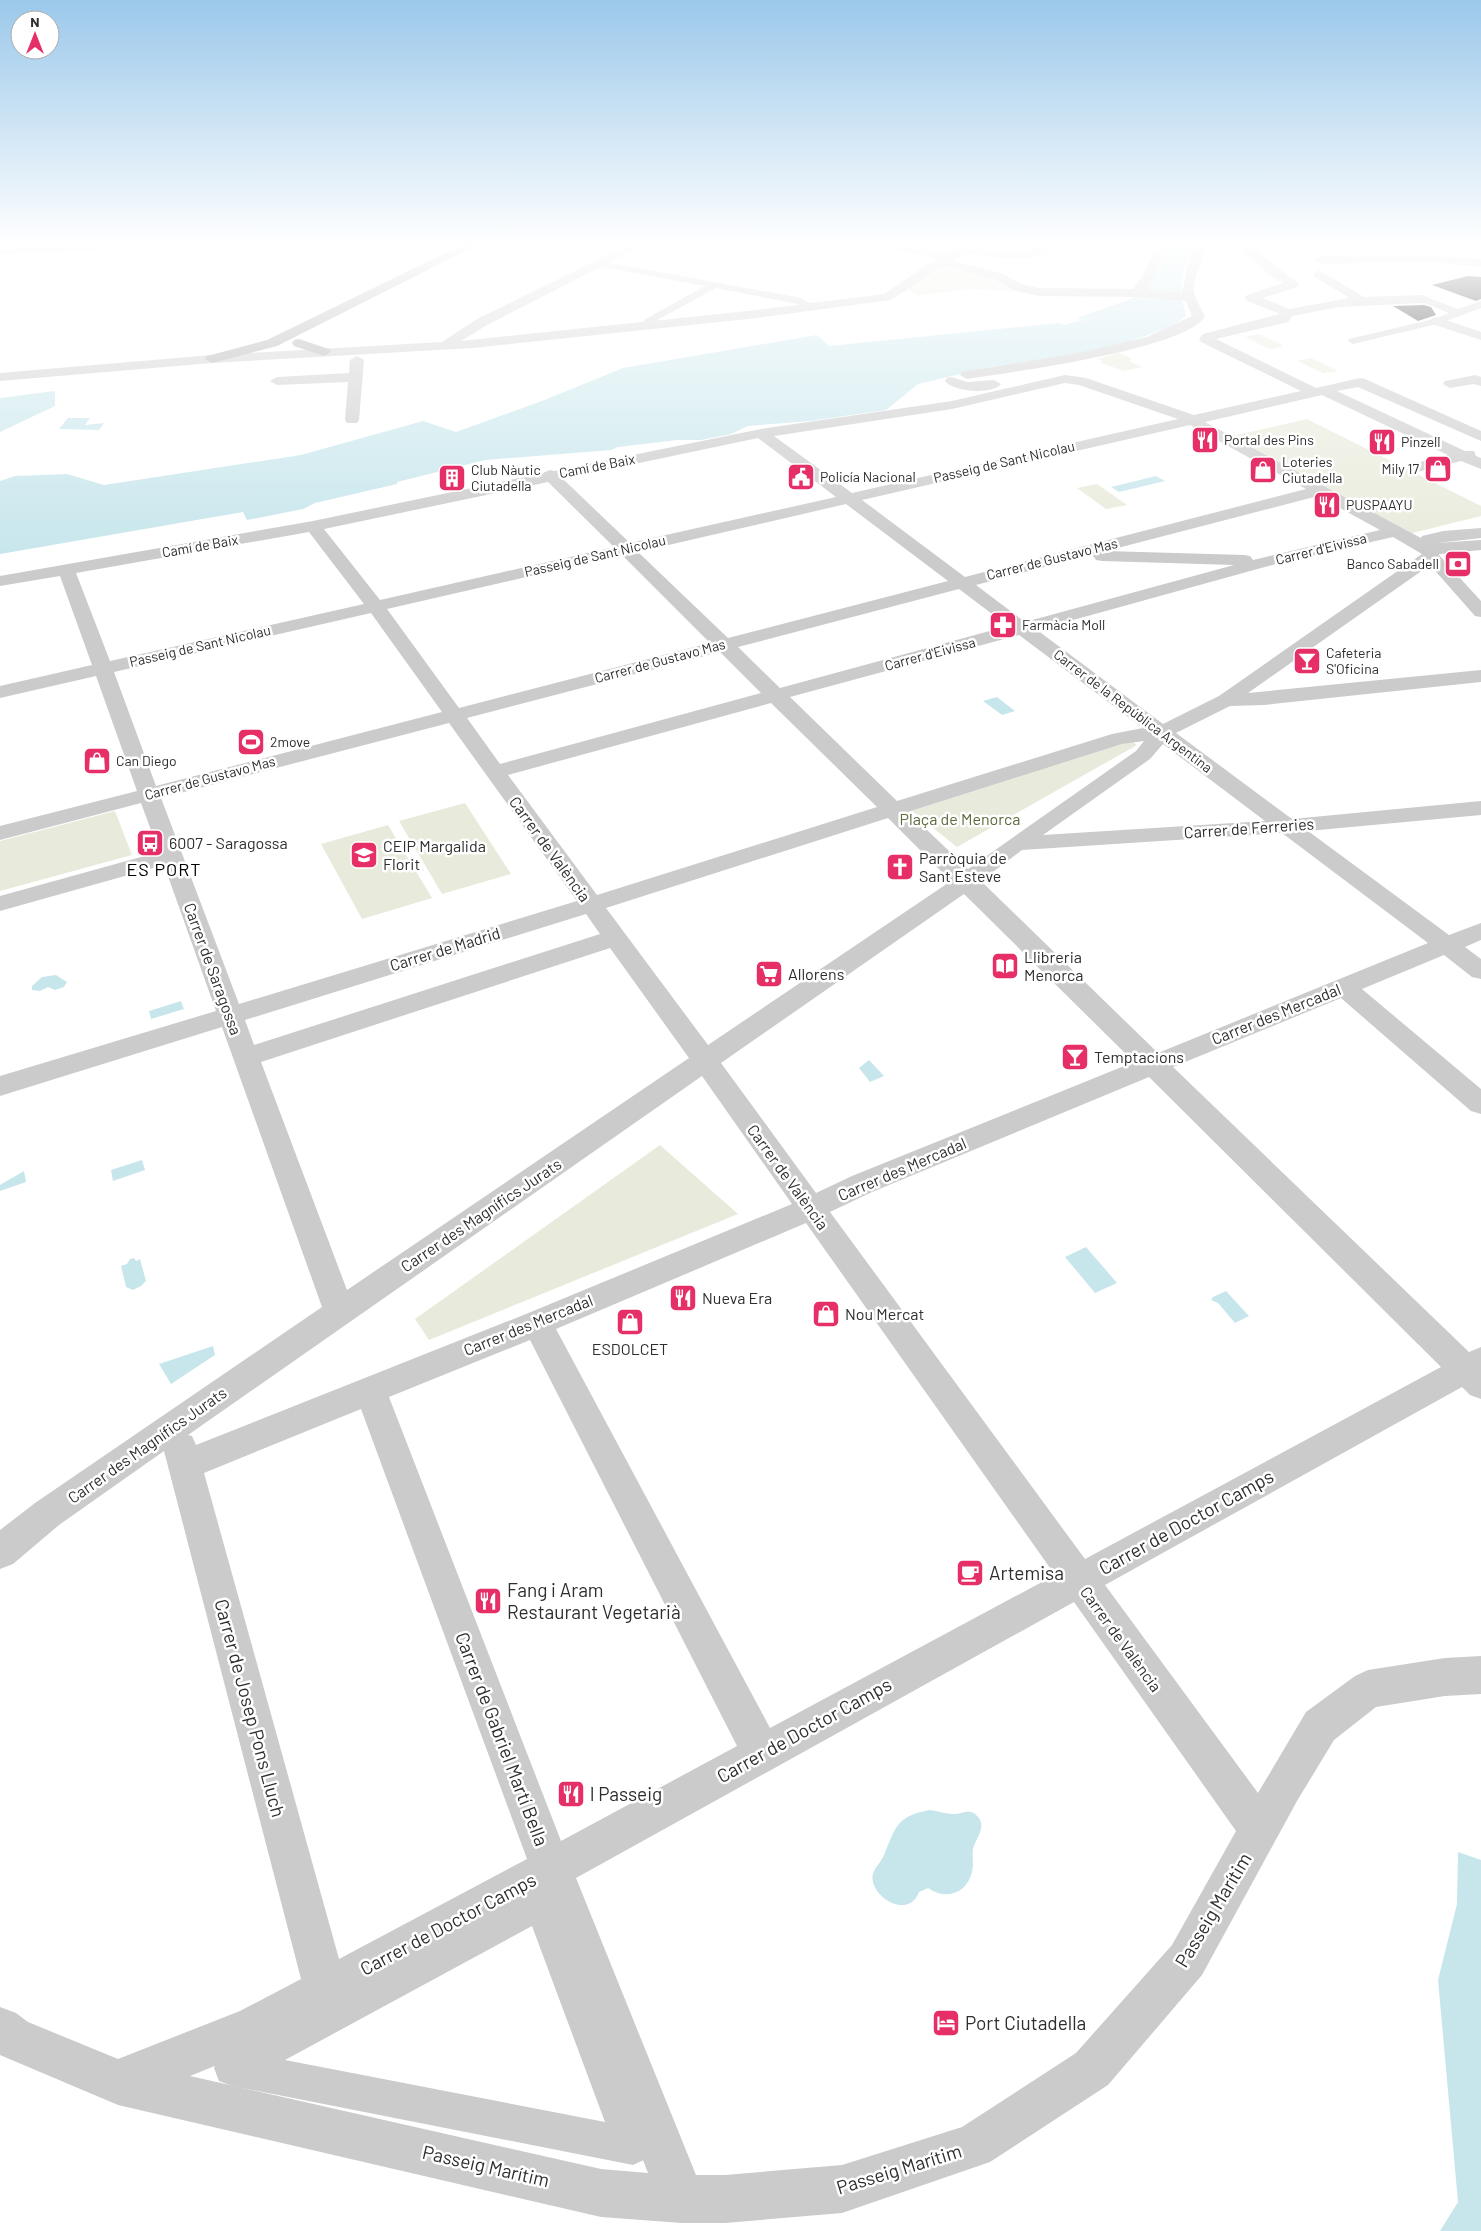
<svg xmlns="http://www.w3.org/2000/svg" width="1481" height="2231" viewBox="0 0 1481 2231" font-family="Barlow,sans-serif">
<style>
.green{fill:#e8ebdb}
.water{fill:#c7e6ec}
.building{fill:#151515}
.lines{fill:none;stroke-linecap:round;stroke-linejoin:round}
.pedestrian{fill:#cbcbcb;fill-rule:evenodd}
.minor{fill:#cbcbcb;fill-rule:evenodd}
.tertiary{fill:#cbcbcb;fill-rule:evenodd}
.primary{fill:#a6a6a6;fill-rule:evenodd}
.labels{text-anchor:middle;stroke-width:5;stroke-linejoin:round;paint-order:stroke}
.far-poi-label{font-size:14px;fill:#2e2e2e;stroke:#fff;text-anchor:start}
.far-street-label{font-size:14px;fill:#2e2e2e;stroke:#fff}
.park-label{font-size:16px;fill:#5c6a3b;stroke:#fff}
.street-label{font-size:16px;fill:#2e2e2e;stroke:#fff}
.poi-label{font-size:16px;fill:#2e2e2e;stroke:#fff;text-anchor:start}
.neighbourhood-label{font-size:18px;letter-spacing:1px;fill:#000;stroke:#fff}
.near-street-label{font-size:19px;fill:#2e2e2e;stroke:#fff}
.near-poi-label{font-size:19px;fill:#2e2e2e;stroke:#fff;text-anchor:start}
</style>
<rect width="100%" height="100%" fill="#fff"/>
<path class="green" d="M949,267L990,278L1012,291L970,289L918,295L907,289L932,274L937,268Z
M1259,334L1284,346L1270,349L1245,337Z
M1119,353L1132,359L1129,361L1142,367L1124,371L1099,362L1104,361L1097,359Z
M1311,358L1338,371L1323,373L1297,361Z
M1307,419L1481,506V516L1412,533L1232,436Z
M1097,484L1127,505L1106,509L1077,488Z
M1131,741L1137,745L957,847L912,811Z
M465,803L511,874L442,894L399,821Z
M115,811L132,855L0,891V841Z
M388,825L432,898L362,919L321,844Z
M660,1145L738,1214L429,1340L415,1319Z"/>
<path class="water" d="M1164,248L1192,251C1179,277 1179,288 1186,316L1172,326L1134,340L1074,355L990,367L918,384L886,410L810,421L748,426L731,434L701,440H677L618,447L611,450L485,460L397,482V484L315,503L303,509L247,520L243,512L0,554V481L15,476L67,474L104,485L301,455L423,421L456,432L542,401L623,368L817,335L829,346L1059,323L1064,325L1082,320L1077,318L1139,296Z
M55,391V406L0,432V398Z
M68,418H90L85,425L104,423L99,430L59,429Z
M1156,476L1165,481L1119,492L1111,487Z
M997,697L1015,711L1002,715L983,701Z
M56,975L67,982L64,987L55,990L48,987L40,991L32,990V986L42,977Z
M181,1001L184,1009L151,1019L149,1011Z
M869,1060L884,1076L870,1082L859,1068Z
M142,1160L145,1170L113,1181L111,1170Z
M24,1171L26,1182L0,1191V1185Z
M1086,1247L1117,1283L1095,1293L1065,1257Z
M134,1258L136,1261L140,1259L146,1281L141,1286L133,1290L126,1287L121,1266L127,1264L130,1259Z
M1226,1291L1249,1316L1235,1323L1218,1303L1211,1300L1213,1297Z
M213,1346L215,1355L171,1384L159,1364Z
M930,1810C938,1811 946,1814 953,1814C961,1815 967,1808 975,1814C989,1825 976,1837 973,1849C972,1857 974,1864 972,1872C967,1893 946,1901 928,1888L919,1892C910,1917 878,1902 873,1882C870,1870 880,1865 884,1855C896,1827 896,1816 930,1810Z
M1458,1852L1481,1860V2231H1440L1458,2202L1438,1980L1457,1904Z"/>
<path class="building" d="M1468,276L1481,277V299L1476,301L1432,285Z
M1424,305L1431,307L1436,315L1418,321L1393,306Z"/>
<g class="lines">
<path class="pedestrian" d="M600,261L801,298L815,306L810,309L798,304L716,288L648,325L644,324V320L705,286L597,266L595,264Z
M1424,296L1458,309L1481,301V308L1441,323L1353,344L1348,341L1349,339L1434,319L1449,313L1420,301L1419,299Z
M540,1886L552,1891L652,2146L646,2159L633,2165L232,2086L219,2081L214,2068L219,2055ZM532,1926L605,2122L285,2060Z"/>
<path class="minor" d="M125,241H141L122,249L0,254V248L109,244Z
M636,241H651L487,325L461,341L757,310L884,294L928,264L936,261L929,256L858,244L852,241H878L931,250L954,249L966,241H979L972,247C991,250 1012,254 1031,249C1044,246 1045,241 1061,241C1039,268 994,257 965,253L954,261L1001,273L1021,284L1039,288L1133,289L1143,275L1159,241H1171L1155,275L1146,290L1182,293L1188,262L1195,246V241H1207C1207,256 1192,276 1194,292C1195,299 1202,309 1205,317C1182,350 1012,372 967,379L960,375L962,372L1078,353L1147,337L1192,316L1186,301L1136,297L1039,296L1013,290L993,279L946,266L936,270L891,300L757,318L473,348L212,363L0,381V373L212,355L442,342L477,319Z
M1245,241H1257L1255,250L1299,284L1297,287L1263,298L1289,309L1349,298L1315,277L1313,274L1319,270L1364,297L1424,295L1430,299L1424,303L1339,307L1292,316L1288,322L1216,339L1316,388L1360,378L1365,379L1481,431V441L1358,387L1337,391L1465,451H1474L1476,456L1481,458V469L1461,461L1417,472L1412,470L1409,467L1412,464L1448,455L1322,395L1205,422L1436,546L1439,555L1481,601V617L1475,616L1430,565L1248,693L1481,670V682L1264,705L1230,706L1176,733L1292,819L1481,801V815L1308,831L1449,935L1481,923V940L1465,947L1481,959V979L1472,977L1444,955L1362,989L1481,1089V1114L1471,1111L1341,998L1173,1067L1469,1352L1481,1347V1399L1470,1395L1462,1387L1105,1585L1258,1793L1306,1712L1355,1676L1368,1670L1445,1658L1481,1656V1694L1445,1696L1376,1707L1334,1740L1297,1801L1202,1975L1108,2085L990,2162L842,2213L725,2223H682L601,2217L118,2105L0,2055V2007L16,2013L28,2022L118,2059L240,2011L301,1979L164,1451L59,1525L13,1564L0,1569V1530L35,1503L322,1307L222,1027L0,1096V1076L216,1011L164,865L0,911V896L159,852L141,803L0,840V826L137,791L96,676L0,698V686L92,665L60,576L0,586V576L313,521L543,473L550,470L554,471L761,429L952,401L1065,375L1086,378L1194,415L1301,391L1201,342L1199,339L1203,334L1280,314L1247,301L1245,298L1247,295L1283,283L1271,276L1245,253L1243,251ZM1065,383L1079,385L1178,419L852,493L774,436L952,409ZM1190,425L1306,489L965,577L862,500ZM758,438L836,497L630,543L563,479ZM548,482L614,547L380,600L324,529ZM1318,496L1380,530L1253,560L1250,556L1244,555L1106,551ZM846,504L948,581L728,638L638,552ZM309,532L364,604L110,661L76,573ZM1393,537L1422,554L1219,696L1163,724L1037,630L1276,564ZM1095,554L1093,556L1096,560L1102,561L1234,565L1025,622L976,585ZM622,555L710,643L459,708L387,609ZM959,589L1008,626L780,688L738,647ZM371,613L442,712L156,786L114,672ZM1019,635L1143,728L1112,734L897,801L790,697ZM720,652L761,693L500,764L467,718ZM771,703L877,807L597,895L508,775ZM449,723L577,901L239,1004L161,798ZM1144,741L1136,751L968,869L908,812L1122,744ZM1163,744L1265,821L1043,835L1150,759ZM888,818L951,881L708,1045L606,908ZM1282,833L1428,943L1158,1053L981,881L1022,850ZM964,894L1134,1062L852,1176L816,1193L721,1063ZM586,914L600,934L254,1045L245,1020ZM610,948L689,1058L347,1290L261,1062ZM702,1076L792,1204L526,1314L196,1445L192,1436L188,1435ZM1149,1077L1441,1367L1085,1559L830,1212L872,1192ZM806,1223L1055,1575L770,1728L556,1329ZM530,1340L737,1746L561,1841L389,1397ZM361,1409L527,1859L339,1959L204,1473ZM1074,1602L1236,1831L1172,1945L1076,2053L962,2127L842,2165L725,2175H696L576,1878ZM541,1897L648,2173L601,2169L190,2076L269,2044Z
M1424,255L1481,259V267L1424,261L1321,264L1315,260L1321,256Z
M1437,317L1481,332V340L1432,324L1431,321L1432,318Z
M357,356L364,360L359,420L357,423H347L345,420L348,382L277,385L270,381L277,377L349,373L350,360Z
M1475,375L1481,377V386L1473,384L1450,388L1443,384L1445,381Z
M952,377L967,382L994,380L1001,384C993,395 953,392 945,381L947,378Z"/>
<path class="tertiary" d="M1481,528V538L1437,543L1481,540V550L1430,555L1424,554L1420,540L1422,536L1443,531Z"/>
<path class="primary" d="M470,241H485L277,346L212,363L205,359L207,356L267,340Z
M299,339L329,349L331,352L324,356L294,346L292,343L294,340Z"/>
</g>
<linearGradient id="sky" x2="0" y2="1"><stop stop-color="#9bc8ea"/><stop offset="0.44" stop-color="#fff"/><stop offset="1" stop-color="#fff" stop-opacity="0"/></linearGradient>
<rect width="1481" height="553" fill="url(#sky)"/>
<defs>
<g id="restaurant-square" transform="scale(1.4375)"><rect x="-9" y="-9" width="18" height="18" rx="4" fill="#e62e67" stroke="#fff"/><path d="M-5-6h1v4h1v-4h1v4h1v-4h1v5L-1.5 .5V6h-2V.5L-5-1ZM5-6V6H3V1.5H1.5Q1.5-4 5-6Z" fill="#fff"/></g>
<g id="shop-square" transform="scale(1.4375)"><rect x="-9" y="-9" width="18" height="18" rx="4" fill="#e62e67" stroke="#fff"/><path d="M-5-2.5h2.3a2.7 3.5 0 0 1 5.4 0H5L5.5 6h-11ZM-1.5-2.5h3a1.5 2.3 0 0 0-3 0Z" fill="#fff"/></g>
<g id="civic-square" transform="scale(1.4375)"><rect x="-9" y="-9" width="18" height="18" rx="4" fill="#e62e67" stroke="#fff"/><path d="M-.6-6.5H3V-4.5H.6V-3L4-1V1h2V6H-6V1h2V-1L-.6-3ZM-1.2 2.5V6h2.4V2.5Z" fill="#fff"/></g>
<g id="building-square" transform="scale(1.4375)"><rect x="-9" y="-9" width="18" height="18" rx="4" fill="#e62e67" stroke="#fff"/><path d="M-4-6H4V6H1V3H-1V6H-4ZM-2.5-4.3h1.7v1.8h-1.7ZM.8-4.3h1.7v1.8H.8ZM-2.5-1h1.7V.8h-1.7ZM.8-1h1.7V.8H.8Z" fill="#fff"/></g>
<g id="bank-square" transform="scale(1.4375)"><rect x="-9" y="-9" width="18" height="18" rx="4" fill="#e62e67" stroke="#fff"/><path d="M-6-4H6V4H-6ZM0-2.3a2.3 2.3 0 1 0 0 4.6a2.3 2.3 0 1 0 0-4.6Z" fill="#fff"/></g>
<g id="pharmacy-square" transform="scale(1.4375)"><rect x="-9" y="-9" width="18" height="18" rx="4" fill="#e62e67" stroke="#fff"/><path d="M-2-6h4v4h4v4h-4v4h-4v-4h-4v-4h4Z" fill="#fff"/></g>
<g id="bar-square" transform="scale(1.4375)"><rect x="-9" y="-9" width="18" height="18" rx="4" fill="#e62e67" stroke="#fff"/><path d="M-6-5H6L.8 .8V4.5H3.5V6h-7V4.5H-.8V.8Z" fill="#fff"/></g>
<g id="stadium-square" transform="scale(1.4375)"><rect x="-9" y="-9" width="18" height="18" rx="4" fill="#e62e67" stroke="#fff"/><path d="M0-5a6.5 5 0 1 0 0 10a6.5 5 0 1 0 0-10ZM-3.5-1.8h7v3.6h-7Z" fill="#fff"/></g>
<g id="bus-square" transform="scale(1.4375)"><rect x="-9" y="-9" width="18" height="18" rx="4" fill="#e62e67" stroke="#fff"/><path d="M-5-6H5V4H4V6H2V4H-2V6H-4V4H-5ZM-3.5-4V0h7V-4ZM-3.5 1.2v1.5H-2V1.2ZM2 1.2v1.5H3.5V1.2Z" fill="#fff"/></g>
<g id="school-square" transform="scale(1.4375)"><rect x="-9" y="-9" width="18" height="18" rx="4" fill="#e62e67" stroke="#fff"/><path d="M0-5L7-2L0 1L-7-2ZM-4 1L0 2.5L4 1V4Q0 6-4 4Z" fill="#fff"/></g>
<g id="church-square" transform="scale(1.4375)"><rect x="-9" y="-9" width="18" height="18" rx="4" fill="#e62e67" stroke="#fff"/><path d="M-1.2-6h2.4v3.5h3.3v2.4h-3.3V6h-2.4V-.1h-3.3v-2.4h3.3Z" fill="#fff"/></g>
<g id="library-square" transform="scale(1.4375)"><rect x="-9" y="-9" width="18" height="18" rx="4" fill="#e62e67" stroke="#fff"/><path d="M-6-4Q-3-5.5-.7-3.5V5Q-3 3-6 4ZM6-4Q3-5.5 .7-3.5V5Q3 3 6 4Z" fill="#fff"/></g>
<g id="supermarket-square" transform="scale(1.4375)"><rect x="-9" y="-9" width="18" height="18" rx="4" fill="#e62e67" stroke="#fff"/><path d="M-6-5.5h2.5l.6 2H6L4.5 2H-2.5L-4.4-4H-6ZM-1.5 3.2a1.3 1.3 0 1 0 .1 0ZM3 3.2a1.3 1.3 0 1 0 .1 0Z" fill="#fff"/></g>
<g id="cafe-square" transform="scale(1.4375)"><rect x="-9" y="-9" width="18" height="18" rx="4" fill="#e62e67" stroke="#fff"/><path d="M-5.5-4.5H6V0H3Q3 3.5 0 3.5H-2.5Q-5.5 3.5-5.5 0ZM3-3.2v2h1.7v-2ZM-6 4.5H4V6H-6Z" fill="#fff"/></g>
<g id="hotel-square" transform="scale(1.4375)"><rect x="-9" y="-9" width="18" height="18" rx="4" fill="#e62e67" stroke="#fff"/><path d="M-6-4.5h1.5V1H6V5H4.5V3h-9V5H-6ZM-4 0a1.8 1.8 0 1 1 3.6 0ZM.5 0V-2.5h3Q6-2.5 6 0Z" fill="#fff"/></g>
</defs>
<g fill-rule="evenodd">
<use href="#restaurant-square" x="1205" y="440"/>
<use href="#restaurant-square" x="1382" y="442"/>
<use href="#shop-square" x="1438" y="469"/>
<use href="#shop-square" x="1263" y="470"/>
<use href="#civic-square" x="801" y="477"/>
<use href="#building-square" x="452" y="478"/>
<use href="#restaurant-square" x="1327" y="505"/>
<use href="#bank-square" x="1458" y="564"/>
<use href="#pharmacy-square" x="1003" y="625"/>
<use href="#bar-square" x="1307" y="661"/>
<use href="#stadium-square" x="251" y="742"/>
<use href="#shop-square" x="97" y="761"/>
<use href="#bus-square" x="150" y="843"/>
<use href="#school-square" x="364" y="855"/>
<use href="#church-square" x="900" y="867"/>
<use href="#library-square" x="1005" y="966"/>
<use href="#supermarket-square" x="769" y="974"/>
<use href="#bar-square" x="1075" y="1057"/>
<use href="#restaurant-square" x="683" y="1298"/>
<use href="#shop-square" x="826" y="1314"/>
<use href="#shop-square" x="630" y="1322"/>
<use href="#cafe-square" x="970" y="1573"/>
<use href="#restaurant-square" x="488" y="1601"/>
<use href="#restaurant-square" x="571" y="1794"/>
<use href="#hotel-square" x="946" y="2023"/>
</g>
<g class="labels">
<g class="far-poi-label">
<text x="1224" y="445">Portal des Pins</text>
<text x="1401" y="447">Pinzell</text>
<text x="1282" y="467">Loteries<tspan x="1282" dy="16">Ciutadella</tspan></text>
<text x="1419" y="474" text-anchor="end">Mily 17</text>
<text x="471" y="475">Club Nàutic<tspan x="471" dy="16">Ciutadella</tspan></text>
<text x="820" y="482">Policía Nacional</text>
<text x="1346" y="510">PUSPAAYU</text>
<text x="1439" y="569" text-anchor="end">Banco Sabadell</text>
<text x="1022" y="630">Farmàcia Moll</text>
<text x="1326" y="658">Cafeteria<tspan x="1326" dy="16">S'Oficina</tspan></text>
<text x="270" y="747">2move</text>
<text x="116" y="766">Can Diego</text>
</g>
<g class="far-street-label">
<text transform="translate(1004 462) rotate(-13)" y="5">Passeig de Sant Nicolau</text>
<text transform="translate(597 466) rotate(-11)" y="5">Camí de Baix</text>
<text transform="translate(200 546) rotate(-10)" y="5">Camí de Baix</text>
<text transform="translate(1321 549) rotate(-14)" y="5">Carrer d'Eivissa</text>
<text transform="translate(595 556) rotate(-13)" y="5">Passeig de Sant Nicolau</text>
<text transform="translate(1052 559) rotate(-14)" y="5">Carrer de Gustavo Mas</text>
<text transform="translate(200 646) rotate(-13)" y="5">Passeig de Sant Nicolau</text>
<text transform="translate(930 654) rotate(-15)" y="5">Carrer d'Eivissa</text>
<text transform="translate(660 661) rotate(-15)" y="5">Carrer de Gustavo Mas</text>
<text transform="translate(1133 711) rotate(37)" y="5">Carrer de la República Argentina</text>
<text transform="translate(210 778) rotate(-15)" y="5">Carrer de Gustavo Mas</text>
</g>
<g class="park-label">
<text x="960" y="825">Plaça de Menorca</text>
</g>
<g class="street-label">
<text transform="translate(1249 828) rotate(-4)" y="6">Carrer de Ferreries</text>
<text transform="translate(550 849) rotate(54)" y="6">Carrer de València</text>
<text transform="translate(445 949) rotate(-17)" y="6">Carrer de Madrid</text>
<text transform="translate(213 969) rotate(70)" y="6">Carrer de Saragossa</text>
<text transform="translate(1276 1014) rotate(-22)" y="6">Carrer des Mercadal</text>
<text transform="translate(902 1169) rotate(-23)" y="6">Carrer des Mercadal</text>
<text transform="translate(788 1177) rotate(54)" y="6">Carrer de València</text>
<text transform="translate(481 1215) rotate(-34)" y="6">Carrer des Magnífics Jurats</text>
<text transform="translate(528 1325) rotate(-22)" y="6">Carrer des Mercadal</text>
<text transform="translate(147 1445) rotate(-35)" y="6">Carrer des Magnífics Jurats</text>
<text transform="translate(1121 1639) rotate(54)" y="6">Carrer de València</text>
</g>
<g class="poi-label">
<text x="169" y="849">6007 - Saragossa</text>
<text x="383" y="852">CEIP Margalida<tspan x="383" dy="18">Florit</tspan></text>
<text x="919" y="864">Parròquia de<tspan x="919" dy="18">Sant Esteve</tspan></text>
<text x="1024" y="963">Llibreria<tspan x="1024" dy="18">Menorca</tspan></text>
<text x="788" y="980">Allorens</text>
<text x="1094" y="1063">Temptacions</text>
<text x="702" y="1304">Nueva Era</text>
<text x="845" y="1320">Nou Mercat</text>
<text x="630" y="1355" text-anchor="middle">ESDOLCET</text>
</g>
<g class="neighbourhood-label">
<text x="164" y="876">ES PORT</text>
</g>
<g class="near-street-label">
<text transform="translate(1186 1522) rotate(-29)" y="7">Carrer de Doctor Camps</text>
<text transform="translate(250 1708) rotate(75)" y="7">Carrer de Josep Pons Lluch</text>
<text transform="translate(804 1730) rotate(-29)" y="7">Carrer de Doctor Camps</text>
<text transform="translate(502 1739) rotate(69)" y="7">Carrer de Gabriel Martí Bella</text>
<text transform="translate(1213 1910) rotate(-59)" y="7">Passeig Marítim</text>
<text transform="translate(448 1924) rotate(-28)" y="7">Carrer de Doctor Camps</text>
<text transform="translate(486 2166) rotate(13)" y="7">Passeig Marítim</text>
<text transform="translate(899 2169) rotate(-17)" y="7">Passeig Marítim</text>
</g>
<g class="near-poi-label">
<text x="989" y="1580">Artemisa</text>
<text x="507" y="1597">Fang i Aram<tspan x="507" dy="22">Restaurant Vegetarià</tspan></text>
<text x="590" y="1801">l Passeig</text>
<text x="965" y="2030">Port Ciutadella</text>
</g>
</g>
<g transform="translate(35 35)"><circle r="24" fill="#ffffff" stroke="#ababab"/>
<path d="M0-4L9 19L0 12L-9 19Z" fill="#e62e67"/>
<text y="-8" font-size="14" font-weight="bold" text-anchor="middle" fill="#2e2e2e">N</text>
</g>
</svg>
